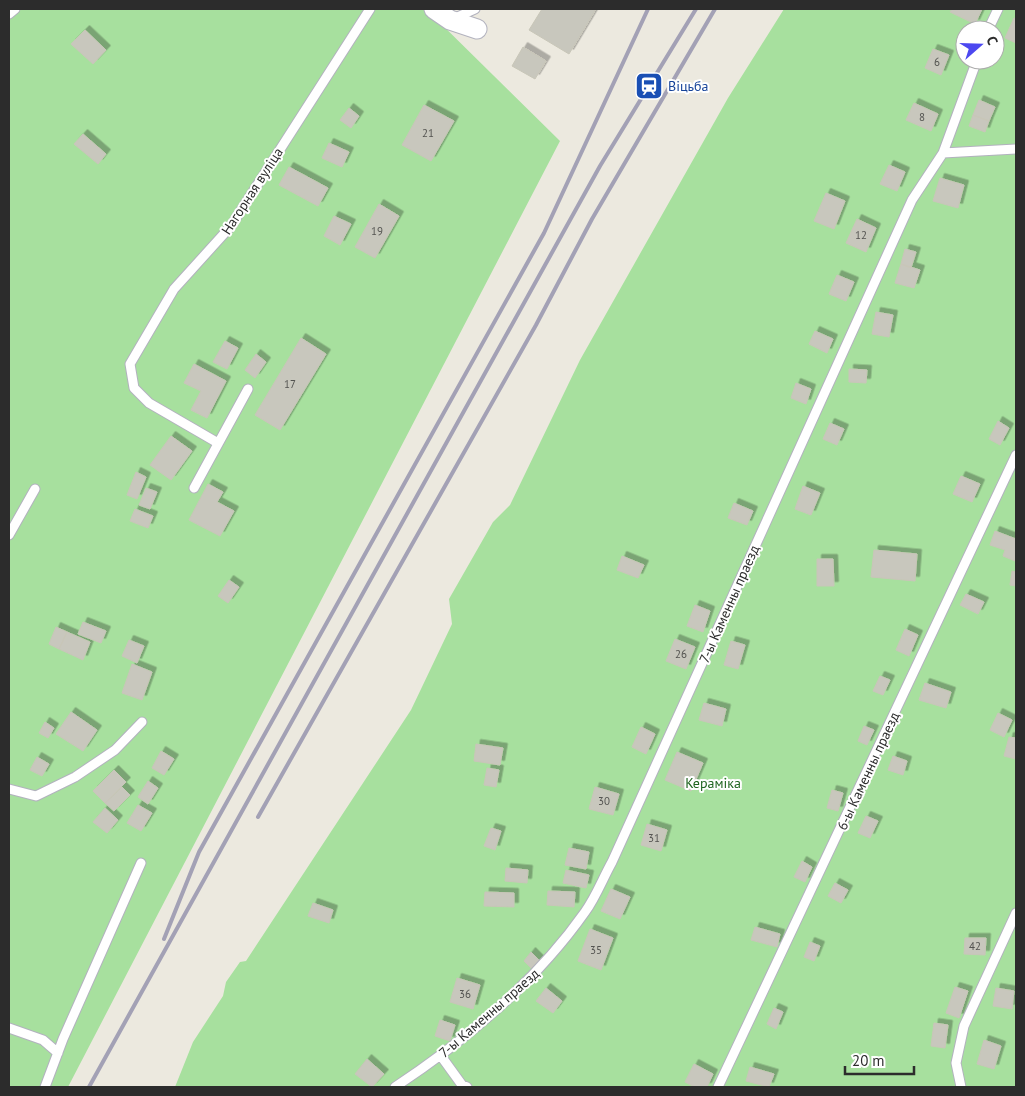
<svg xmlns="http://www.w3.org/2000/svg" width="1025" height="1096" viewBox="0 0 1025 1096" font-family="'PT Sans',sans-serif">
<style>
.green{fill:#a7e09e;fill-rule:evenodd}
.building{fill:#c8c7bd;stroke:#c8c6b8;filter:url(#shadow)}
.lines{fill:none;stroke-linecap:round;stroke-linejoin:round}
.service-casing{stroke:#b2b2be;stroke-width:11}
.minor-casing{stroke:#b2b2be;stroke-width:21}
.service{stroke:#fff;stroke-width:9}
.minor{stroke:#fff;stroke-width:19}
.rail{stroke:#a3a1b5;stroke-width:4}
.labels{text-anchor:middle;stroke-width:4;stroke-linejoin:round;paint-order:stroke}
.number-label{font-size:11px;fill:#535350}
.transit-label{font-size:14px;fill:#164399;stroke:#fff;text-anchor:start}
.street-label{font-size:14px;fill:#2c2c2c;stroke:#fff}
.park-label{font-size:14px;fill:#1f651f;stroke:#fff}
</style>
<defs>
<filter id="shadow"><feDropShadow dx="4.5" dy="-4.5" stdDeviation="0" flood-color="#0004"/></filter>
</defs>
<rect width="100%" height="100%" fill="#ece9df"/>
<path class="green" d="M9,9H426L560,141L68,1087H9Z
M784,9H1016V1087H175L193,1042L223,996L226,982L240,962L246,961L411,710L452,624L449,599L493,522L510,505L580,360L728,98ZM965,30H995V60H965Z"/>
<path class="building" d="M542,9H596L569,54L529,30Z
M952,9H982L975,24L950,12Z
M1014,18L1016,19V43L1005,38Z
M85,30L106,50L93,64L71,44Z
M523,47L546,61L535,79L512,66Z
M933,49L949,55L941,75L925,68Z
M979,100L995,107L989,121L973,115Z
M914,103L938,114L931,131L906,120Z
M424,105L454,121L431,161L402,145Z
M349,108L359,116L351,128L340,120Z
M973,115L989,121L985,132L969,126Z
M83,134L106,154L98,164L74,144Z
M329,143L349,152L342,167L322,158Z
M889,165L905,172L897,191L880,184Z
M289,167L328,188L318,206L279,185Z
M940,178L964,185L958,208L933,201Z
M826,193L845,201L834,229L814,221Z
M379,204L399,216L375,258L355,247Z
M334,216L351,224L340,245L324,236Z
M857,219L876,228L866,252L846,243Z
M905,249L916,252L911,268L901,264Z
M901,264L920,270L914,288L895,283Z
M837,275L854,282L846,301L829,294Z
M876,312L893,315L889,337L872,334Z
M815,331L833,339L827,353L809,344Z
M301,338L326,354L280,430L255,415Z
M225,341L238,348L227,369L213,362Z
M256,354L266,362L255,378L245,370Z
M194,364L226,381L207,418L191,410L201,391L184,383Z
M849,369L867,370L866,383L849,382Z
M796,383L811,389L806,404L791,398Z
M998,421L1009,428L1000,445L989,439Z
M830,423L844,429L837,445L823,439Z
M171,436L192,451L171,480L150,465Z
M136,472L146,477L137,499L127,495Z
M961,476L980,484L972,502L953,494Z
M208,484L223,492L217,502L234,511L220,536L189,520Z
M803,486L820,493L811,515L795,509Z
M146,488L157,492L150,509L139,505Z
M734,503L753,511L747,525L728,518Z
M135,509L153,516L148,528L130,521Z
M995,531L1016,539L1015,561L1003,556L1005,550L990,545Z
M874,550L917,554L915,581L871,577Z
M622,556L644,565L638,578L617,570Z
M817,559H833L834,586H817Z
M1012,571L1016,572V586L1010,585Z
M229,580L239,587L228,603L218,596Z
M966,594L984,602L978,614L960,605Z
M695,605L710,611L703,632L687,626Z
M83,622L106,631L101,643L78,634Z
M56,627L67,632L59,649L49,644Z
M905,629L918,635L909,656L896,650Z
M67,632L90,642L83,660L59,649Z
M675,639L695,647L686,669L666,661Z
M129,640L144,646L137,663L122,656Z
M731,641L745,645L738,669L724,665Z
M132,664L152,672L142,700L122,693Z
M880,676L890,680L883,695L873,691Z
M925,683L951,692L946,708L919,700Z
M704,703L726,709L722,726L699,720Z
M71,712L97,730L83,751L56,734Z
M998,713L1012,720L1004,737L990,730Z
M45,722L54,728L48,738L39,733Z
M864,726L874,730L867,745L858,741Z
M641,727L655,734L646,754L632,747Z
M1009,737L1016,738V759L1004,756Z
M476,744L503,748L500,765L474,761Z
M161,751L174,759L164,775L152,768Z
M677,752L703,763L691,791L665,780Z
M893,756L907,761L903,775L888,770Z
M37,757L49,764L42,776L30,770Z
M487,768L499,770L496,787L484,785Z
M114,770L126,782L105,803L93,791Z
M148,781L158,788L148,804L138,797Z
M122,787L130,795L114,811L105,803Z
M595,787L619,794L613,815L589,809Z
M832,790L843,793L838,811L827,808Z
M138,805L152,813L141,831L127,823Z
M105,808L118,820L107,833L93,822Z
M866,816L878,821L870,838L858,833Z
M647,824L667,830L661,851L641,845Z
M491,828L501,831L495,850L484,846Z
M569,848L589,852L586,869L565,865Z
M802,861L812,867L805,882L794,877Z
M506,868L528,870L527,883L505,881Z
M566,870L589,875L586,888L563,883Z
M835,883L848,890L841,903L828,896Z
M611,889L630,897L620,919L601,911Z
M548,891L575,892L574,907L547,905Z
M485,892L514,893V907L484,906Z
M313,903L333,910L329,923L308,916Z
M755,927L780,934L777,947L751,940Z
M590,929L613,938L601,970L578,961Z
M965,938H986L985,955L964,954Z
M810,942L820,946L814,961L804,957Z
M531,952L539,960L531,968L524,961Z
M457,978L480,985L473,1009L450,1002Z
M955,987L968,991L959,1018L946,1013Z
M546,988L562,1001L553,1013L536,1001Z
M996,988L1014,991L1012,1009L993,1006Z
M774,1008L783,1012L776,1029L767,1024Z
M440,1020L455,1025L450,1041L435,1036Z
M934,1023L948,1025L945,1048L931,1046Z
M984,1040L1001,1046L994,1069L977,1064Z
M367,1059L384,1074L372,1087L355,1074Z
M694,1064L713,1074L707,1087H695L685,1082Z
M750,1067L774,1074L769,1087L746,1081Z"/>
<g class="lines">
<g class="service-casing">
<path id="service" d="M9,14L15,9
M453,19L475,9
M988,30L998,9
M943,153L1016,149
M218,443L149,403L134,388L130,364L174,289L231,226L370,9
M194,488L248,389
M9,535L35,489
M9,789L36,796L75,777L115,750L142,722
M9,1028L43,1040L58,1053
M441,1056L462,1085L467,1087
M45,1087L63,1039L141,863
M395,1087C466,1040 535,983 585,912C596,897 603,878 612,862L912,200L943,153L977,60
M718,1087L1016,455
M961,1087L956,1063L964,1026L1016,913"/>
</g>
<g class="minor-casing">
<path id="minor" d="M434,9L450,20L477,29"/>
</g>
<use href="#service" class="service"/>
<use href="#minor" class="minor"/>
<path class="rail" d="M258,817L536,325L592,219L715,9
M164,939L199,852L544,233L648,9
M89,1087L600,166L696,9"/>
</g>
<defs>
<g id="station-square" transform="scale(1.4375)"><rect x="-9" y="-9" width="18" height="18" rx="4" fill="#1a4fb4" stroke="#fff"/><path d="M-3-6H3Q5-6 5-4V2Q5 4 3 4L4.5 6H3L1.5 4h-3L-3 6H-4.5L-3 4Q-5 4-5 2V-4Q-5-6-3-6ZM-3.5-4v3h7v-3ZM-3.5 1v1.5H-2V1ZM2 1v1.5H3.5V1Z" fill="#fff"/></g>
</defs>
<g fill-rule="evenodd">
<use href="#station-square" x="649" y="86"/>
</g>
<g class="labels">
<g class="number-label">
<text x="937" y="66">6</text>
<text x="922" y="121">8</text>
<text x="428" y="137">21</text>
<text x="377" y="235">19</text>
<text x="861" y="239">12</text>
<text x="290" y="388">17</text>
<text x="681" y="658">26</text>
<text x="604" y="805">30</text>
<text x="654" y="842">31</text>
<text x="975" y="950">42</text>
<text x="596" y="954">35</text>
<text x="465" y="998">36</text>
</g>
<g class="transit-label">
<text x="668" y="91">Віцьба</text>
</g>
<g class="street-label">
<text transform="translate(252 191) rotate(-57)" y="5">Нагорная вуліца</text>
<text transform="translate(729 604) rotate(-66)" y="5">7-ы Каменны праезд</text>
<text transform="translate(868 771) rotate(-65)" y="5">6-ы Каменны праезд</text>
<text transform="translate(489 1013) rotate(-41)" y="5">7-ы Каменны праезд</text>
</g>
<g class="park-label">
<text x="713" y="788">Кераміка</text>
</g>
</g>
<rect width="1025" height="1096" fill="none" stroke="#2c2c2c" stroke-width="20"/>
<g transform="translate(980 45) rotate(70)"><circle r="24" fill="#ffffff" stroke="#ababab"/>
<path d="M0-4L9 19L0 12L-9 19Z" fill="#4c48f0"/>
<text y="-8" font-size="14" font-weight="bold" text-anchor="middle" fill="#2c2c2c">С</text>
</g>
<path d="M845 1066v8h69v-8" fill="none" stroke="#2c2c2c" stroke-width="2.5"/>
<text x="852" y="1066" font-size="15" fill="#2c2c2c" stroke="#ffffff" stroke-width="4" paint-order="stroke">20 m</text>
</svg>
